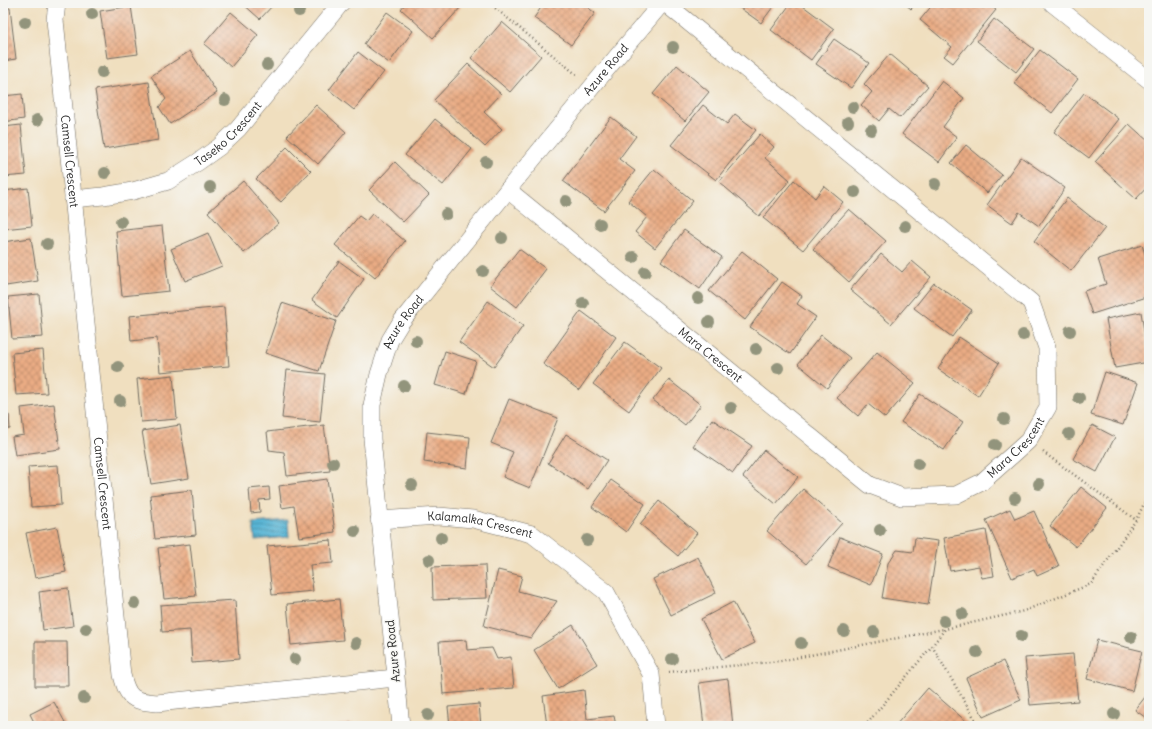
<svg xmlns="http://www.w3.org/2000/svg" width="1152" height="729" viewBox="0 0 1152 729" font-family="Delius,sans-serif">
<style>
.water{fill:url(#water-rules);stroke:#407080}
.building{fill:url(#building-cross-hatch)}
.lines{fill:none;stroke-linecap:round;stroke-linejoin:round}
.street-casing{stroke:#706a5f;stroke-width:18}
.path{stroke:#706a5f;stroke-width:2.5;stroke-dasharray:1 3;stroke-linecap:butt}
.street{stroke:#fff;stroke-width:17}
.tree{fill:#92947c}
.labels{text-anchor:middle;stroke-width:3;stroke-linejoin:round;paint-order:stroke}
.street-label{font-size:12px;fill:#2b2b2b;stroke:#f6f6f2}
</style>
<defs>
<pattern id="water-rules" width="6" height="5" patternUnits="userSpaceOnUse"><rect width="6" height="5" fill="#56b4d4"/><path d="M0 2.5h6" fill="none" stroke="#4793ac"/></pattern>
<pattern id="building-cross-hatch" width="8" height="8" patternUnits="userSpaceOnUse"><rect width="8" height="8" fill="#eaac84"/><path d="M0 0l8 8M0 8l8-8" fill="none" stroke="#be8c6c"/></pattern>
</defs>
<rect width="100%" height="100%" fill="#f6f6f2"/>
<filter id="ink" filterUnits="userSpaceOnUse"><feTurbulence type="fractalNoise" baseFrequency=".025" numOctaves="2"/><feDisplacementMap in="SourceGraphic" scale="8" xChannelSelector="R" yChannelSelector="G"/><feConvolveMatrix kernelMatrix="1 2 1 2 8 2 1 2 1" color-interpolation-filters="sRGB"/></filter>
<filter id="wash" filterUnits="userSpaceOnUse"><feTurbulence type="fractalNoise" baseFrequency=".012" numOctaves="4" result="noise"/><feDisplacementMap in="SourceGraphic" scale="16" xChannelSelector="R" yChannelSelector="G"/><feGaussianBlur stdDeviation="0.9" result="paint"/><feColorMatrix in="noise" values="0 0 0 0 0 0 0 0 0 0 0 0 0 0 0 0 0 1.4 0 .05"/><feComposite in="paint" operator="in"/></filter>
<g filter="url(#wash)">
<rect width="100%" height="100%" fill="#f0dfbf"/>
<path class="water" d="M288,520L289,537L255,540L253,523Z"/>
<g id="blocks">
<path class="building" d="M242,3H275L260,19Z
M406,3H456L461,7L433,38L401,9Z
M544,3H582L595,13L571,45L534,18Z
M733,3H776L761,23Z
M791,3H799L834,29L811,60L771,30Z
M904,3H917L911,9Z
M934,3H987L996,10L953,63L944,56L952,47L920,20Z
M131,6L138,54L107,58L100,11Z
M3,8H10L16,59L3,61Z
M231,12L258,35L231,67L204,44Z
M387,12L413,31L389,63L364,44Z
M994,19L1034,49L1016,72L977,41Z
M502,22L541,56L510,92L471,58Z
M834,39L869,63L851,88L816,64Z
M1040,50L1078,79L1052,113L1014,83Z
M190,51L217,93L170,124L159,107L166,99L151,76Z
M358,52L384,72L354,110L329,90Z
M890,54L928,86L900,118L889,109L879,121L861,105L872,92L864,84Z
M468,64L501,94L484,112L502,129L485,147L434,100Z
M677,65L709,92L685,121L653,94Z
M942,81L964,98L943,127L957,137L939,162L902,134Z
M149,82L158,140L104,149L95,90Z
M1084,93L1119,119L1089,158L1054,132Z
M22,94L24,119L3,122V96Z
M316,105L346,132L318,164L287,136Z
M703,105L727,124L735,114L756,130L716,180L671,145Z
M611,117L636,136L619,159L635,171L604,211L563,181Z
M435,119L472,149L443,185L405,155Z
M1129,124L1149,142V185L1136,199L1095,162Z
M21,125L26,175L3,177V127Z
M760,134L774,147L765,158L790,180L759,216L719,182Z
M966,145L1002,175L987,193L951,163Z
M287,147L311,171L281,202L256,179Z
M1021,157L1065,188L1039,226L1019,212L1012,223L987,205Z
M395,162L429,195L403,222L369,190Z
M654,169L693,201L655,248L635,232L647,217L628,201Z
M794,180L815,198L824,186L843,202L803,250L763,218Z
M243,181L279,223L244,253L208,212Z
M28,188L32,226L3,229V191Z
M1067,198L1105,228L1071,271L1034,241Z
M849,209L886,241L849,282L813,249Z
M372,214L405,241L375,278L335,245L359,216L366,221Z
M162,226L169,291L122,296L116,231Z
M684,230L722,257L700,289L661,261Z
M208,233L222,266L185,281L171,249Z
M31,238L38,281L6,286L3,263V242Z
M1142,245L1149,266V296L1092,314L1084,291L1106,284L1098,259Z
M519,249L546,269L517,307L490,286Z
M742,251L777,279L745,320L709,291Z
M881,254L902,272L912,261L931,277L891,324L850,290Z
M339,261L364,279L337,318L312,300Z
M782,282L802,296L797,304L816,317L790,354L750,327Z
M934,283L972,310L952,337L914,308Z
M39,294L43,337L12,339L8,297Z
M488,301L523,326L494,367L459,342Z
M282,303L336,321L319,371L265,353Z
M224,307L229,366L160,372L157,338L131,341L129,316Z
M581,311L616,337L579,390L543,364Z
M1141,312L1149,362L1115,368L1106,319Z
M821,335L850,358L827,388L798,364Z
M959,337L999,363L978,396L938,369Z
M625,342L661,368L629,411L593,384Z
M43,350L47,393L16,395L12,353Z
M445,351L476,361L466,394L435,385Z
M877,352L915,383L885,418L868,404L858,416L837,398Z
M287,370L325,374L320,422L282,418Z
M1105,372L1138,383L1123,425L1091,415Z
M173,375L177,419L141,422L137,379Z
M669,380L701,405L685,425L653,400Z
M920,394L963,422L944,450L901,422Z
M509,399L558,418L530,488L503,477L513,452L491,443Z
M54,404L60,449L15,455L12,437L24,435L21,408Z
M9,415L10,429L3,430V416Z
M712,419L752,446L733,473L693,446Z
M180,425L189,478L151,484L142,431Z
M324,425L330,471L287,476L284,452L269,450L267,432Z
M1092,425L1115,437L1097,472L1073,459Z
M427,432L470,437L467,468L424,462Z
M566,434L607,460L588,489L548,463Z
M764,450L798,477L776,504L743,477Z
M58,465L61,505L31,507L28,467Z
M327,479L335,532L299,537L294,506L282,508L279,486Z
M611,480L645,504L626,532L592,507Z
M269,487L270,499L259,500L260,512L251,513L249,489Z
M1081,487L1107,508L1076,547L1050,526Z
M803,489L842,523L806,564L767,531Z
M192,490L196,535L155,539L150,495Z
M659,501L697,533L678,556L640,524Z
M1010,509L1015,519L1034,511L1059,566L1037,576L1034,569L1012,578L986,520Z
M57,527L66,572L35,578L26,533Z
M986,530L994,576L982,578L979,566L950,571L944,538Z
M840,537L883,554L871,585L828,567Z
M915,538L938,541L928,605L882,598L888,563L897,550L913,552Z
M331,540L333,563L310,565L313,591L272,595L267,546Z
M190,544L196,596L164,599L158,548Z
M698,557L716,593L671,615L653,579Z
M485,565L487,598L433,600L432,567Z
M498,570L522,576L518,591L557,601L531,638L484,626Z
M68,588L73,626L43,630L39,592Z
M339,599L343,640L291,645L287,604Z
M235,600L239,659L192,663L190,630L162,632L160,605Z
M733,602L755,643L722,659L701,619Z
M573,625L597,664L558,689L534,650Z
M466,640L467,650L492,648L497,659L511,657L514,688L443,694L439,642Z
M1097,640L1142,651L1132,691L1087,679Z
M35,642H67L68,686H35Z
M1073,654L1078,701L1030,705L1025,658Z
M1003,661L1021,700L983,717L966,678Z
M728,679L733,726H704L699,683Z
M928,688L968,723L966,726H895Z
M584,690L587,719L614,716L616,726H547L543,696Z
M1149,692V720L1135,710Z
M54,702L67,726H36L30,714Z
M479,704L481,726H450L448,707Z
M352,723L353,726H338V725Z"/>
</g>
</g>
<g filter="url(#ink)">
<use href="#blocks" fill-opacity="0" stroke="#706a5f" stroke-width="1"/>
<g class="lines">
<g class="street-casing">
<g id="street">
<path id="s1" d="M57,3L55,20L122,675C128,699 133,701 157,703L395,678"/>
<path d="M1052,3L1149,80"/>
<path id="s2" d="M508,190L870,485L902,497L956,495L982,482L1028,441L1048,407L1047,348L1031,302L665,3"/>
<path id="s3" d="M73,199L103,196L133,191L168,181L198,162L219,147L238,129L341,3"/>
<path id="s4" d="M379,520L439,516L473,519L532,534L606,592L651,674L656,726"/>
<path id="s5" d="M401,726L372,439V405L379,374L390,340L401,322C487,215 573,108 662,3"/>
</g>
</g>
<path class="path" d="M489,3L577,75
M1043,452L1136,520
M932,646L979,726
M669,672L780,661L944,629
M865,726L932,646L945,629L1024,611L1091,584L1136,520L1149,494"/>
<use href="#street" class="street"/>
</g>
<g class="tree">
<circle cx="299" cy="11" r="6"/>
<circle cx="92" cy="14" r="6"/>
<circle cx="25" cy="22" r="6"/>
<circle cx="673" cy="47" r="6"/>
<circle cx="267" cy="65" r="6"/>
<circle cx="102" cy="72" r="6"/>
<circle cx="225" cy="100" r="6"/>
<circle cx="853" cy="107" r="6"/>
<circle cx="37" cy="120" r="6"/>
<circle cx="848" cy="122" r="6"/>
<circle cx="871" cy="130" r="6"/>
<circle cx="486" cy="162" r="6"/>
<circle cx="105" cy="173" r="6"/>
<circle cx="935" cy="184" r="6"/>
<circle cx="210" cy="187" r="6"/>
<circle cx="855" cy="192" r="6"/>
<circle cx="566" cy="201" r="6"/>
<circle cx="446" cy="214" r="6"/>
<circle cx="121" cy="222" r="6"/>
<circle cx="600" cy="224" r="6"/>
<circle cx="905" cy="226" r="6"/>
<circle cx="502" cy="238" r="6"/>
<circle cx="47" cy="244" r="6"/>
<circle cx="633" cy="257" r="6"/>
<circle cx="483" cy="271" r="6"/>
<circle cx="645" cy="272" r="6"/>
<circle cx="698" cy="298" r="6"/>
<circle cx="583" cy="303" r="6"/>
<circle cx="709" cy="322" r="6"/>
<circle cx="1070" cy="331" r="6"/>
<circle cx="1023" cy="335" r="6"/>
<circle cx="416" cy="341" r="6"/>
<circle cx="756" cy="349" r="6"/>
<circle cx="118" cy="367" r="6"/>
<circle cx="778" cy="368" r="6"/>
<circle cx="404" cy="386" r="6"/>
<circle cx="1079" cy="398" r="6"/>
<circle cx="120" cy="401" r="6"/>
<circle cx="731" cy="408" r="6"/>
<circle cx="1004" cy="419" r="6"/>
<circle cx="1069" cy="434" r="6"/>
<circle cx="995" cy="445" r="6"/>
<circle cx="333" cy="463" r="6"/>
<circle cx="918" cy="464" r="6"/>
<circle cx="1039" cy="484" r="6"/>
<circle cx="412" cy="485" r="6"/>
<circle cx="1015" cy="498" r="6"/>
<circle cx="880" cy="530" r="6"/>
<circle cx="355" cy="531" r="6"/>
<circle cx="441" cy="538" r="6"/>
<circle cx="587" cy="540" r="6"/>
<circle cx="429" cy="560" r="6"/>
<circle cx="135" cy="603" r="6"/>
<circle cx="962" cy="614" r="6"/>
<circle cx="944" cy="621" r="6"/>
<circle cx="86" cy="629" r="6"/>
<circle cx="844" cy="631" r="6"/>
<circle cx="874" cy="632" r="6"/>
<circle cx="1021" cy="636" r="6"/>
<circle cx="1131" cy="637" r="6"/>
<circle cx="356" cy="643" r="6"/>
<circle cx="801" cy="643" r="6"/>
<circle cx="977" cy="652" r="6"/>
<circle cx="295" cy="659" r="6"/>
<circle cx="672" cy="659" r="6"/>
<circle cx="84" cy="698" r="6"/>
<circle cx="1114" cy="714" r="6"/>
<circle cx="428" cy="715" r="6"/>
</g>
</g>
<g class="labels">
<g class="street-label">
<text dy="4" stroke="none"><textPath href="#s5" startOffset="736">Azure Road</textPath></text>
<text dy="4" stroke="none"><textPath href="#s3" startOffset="174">Taseko Crescent</textPath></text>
<text dy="4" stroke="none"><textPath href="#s1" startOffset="159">Camsell Crescent</textPath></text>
<text dy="4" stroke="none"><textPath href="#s5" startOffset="412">Azure Road</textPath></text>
<text dy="4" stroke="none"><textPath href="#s2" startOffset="261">Mara Crescent</textPath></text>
<text dy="4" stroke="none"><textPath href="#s2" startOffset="633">Mara Crescent</textPath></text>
<text dy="4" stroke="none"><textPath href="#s1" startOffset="483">Camsell Crescent</textPath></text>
<text dy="4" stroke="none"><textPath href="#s4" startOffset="102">Kalamalka Crescent</textPath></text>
<text transform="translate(393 651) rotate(-96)" y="4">Azure Road</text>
</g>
</g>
<rect width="1152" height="729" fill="none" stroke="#f6f6f2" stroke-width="16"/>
</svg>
